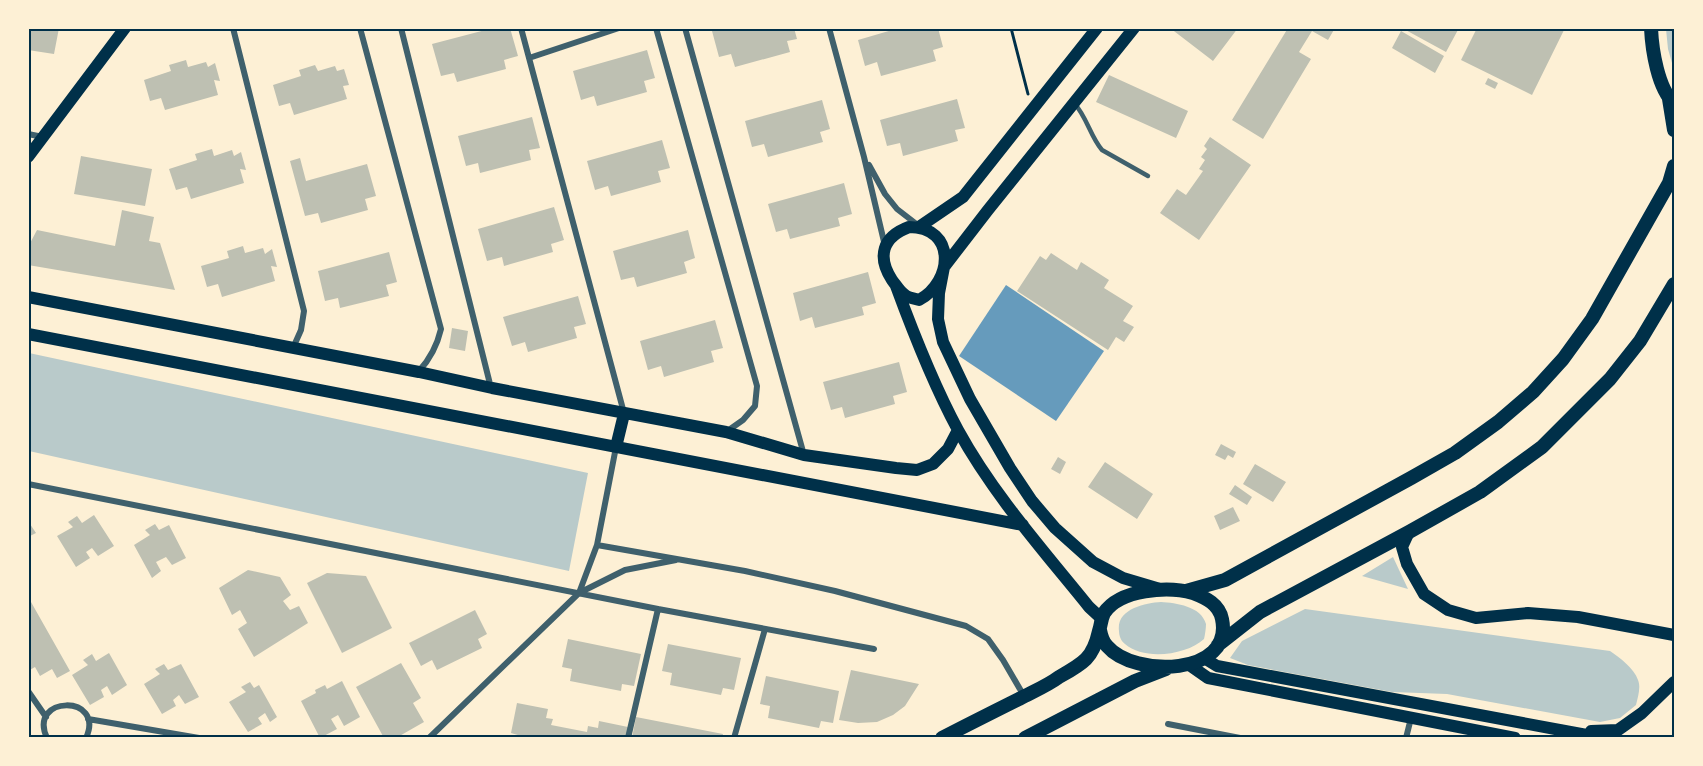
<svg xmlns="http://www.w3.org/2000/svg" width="1703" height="766" viewBox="0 0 1703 766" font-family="'Work Sans',sans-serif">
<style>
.green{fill:#b9caca}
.water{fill:#669bbc}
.building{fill:#bec0b2}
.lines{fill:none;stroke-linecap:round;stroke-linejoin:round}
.path{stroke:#003049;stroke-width:3}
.service{stroke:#3f606c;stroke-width:4.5}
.minor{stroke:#3f606c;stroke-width:6}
.secondary{stroke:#003049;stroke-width:12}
.primary{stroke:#003049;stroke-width:14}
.neatline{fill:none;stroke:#003049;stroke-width:2}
</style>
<rect width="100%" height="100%" fill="#fdf0d5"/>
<path class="green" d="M1666,29H1674V70L1668,49Z
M29,353L588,473L569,571L29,451Z
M1393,557L1408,589L1362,576Z
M1161,602C1176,603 1201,606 1206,624C1206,628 1205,635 1204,639C1187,655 1144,661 1125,644C1121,641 1119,636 1119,631C1116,609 1145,603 1161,602Z
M1305,609L1610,651C1620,658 1634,668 1638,680C1641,687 1638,697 1636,705L1620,718L1600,722L1447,694L1392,692L1248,665L1230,658L1242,641Z"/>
<path class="water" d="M1006,285L1104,351L1056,421L959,356Z"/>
<path class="building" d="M28,28H59L54,54L28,50Z
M493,28H510L518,56L504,60L506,69L457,82L454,73L441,76L432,44Z
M721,28H794L797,39L787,41L790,52L735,67L731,54L719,57L712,31Z
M899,28H938L943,47L933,50L936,61L881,76L877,62L865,66L858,40Z
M1170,28H1238L1213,61Z
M1288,28H1335L1328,40L1312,31L1299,52L1311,59L1263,139L1232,120Z
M1402,28H1459L1446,52Z
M1477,28H1565L1532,95L1461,60Z
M1401,31L1444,56L1435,73L1392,48Z
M647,50L655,78L644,81L647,92L597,106L594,96L581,100L573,71Z
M186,60L188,67L206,62L208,67L215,63L220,81L214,80L218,95L165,110L161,98L150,101L144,80L171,71L169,65Z
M315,65L318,71L335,66L337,71L344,69L349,85L343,86L347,99L294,115L290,103L279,106L273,85L301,76L299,70Z
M1109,75L1188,111L1176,138L1096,102Z
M1488,78L1498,83L1495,89L1485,84Z
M957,99L965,128L955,130L958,141L903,156L900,143L887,146L880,120Z
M822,100L830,129L820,132L823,142L768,157L764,144L752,147L745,121Z
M532,117L540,148L529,150L531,160L480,173L478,163L466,166L458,136Z
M1210,137L1251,165L1199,240L1160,213L1177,189L1186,195L1203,171L1199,169L1205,160L1201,157L1207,149L1204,146Z
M662,140L670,168L658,171L661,182L611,196L608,186L595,190L587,161Z
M212,149L214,156L232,150L234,156L241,152L246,170L240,169L244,183L191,199L187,187L176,190L169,169L197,160L195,154Z
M81,156L152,169L145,206L74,194Z
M300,158L306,181L367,164L376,196L365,199L368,210L321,223L318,213L305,216L290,161Z
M844,183L852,214L838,218L840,226L790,239L787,229L776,232L768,204Z
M554,207L564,240L551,244L553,252L504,266L502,257L487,261L478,229Z
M122,210L154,217L149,241L160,243L175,290L28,265V247L37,230L115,246Z
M688,230L695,258L684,262L687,273L637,287L634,277L621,280L613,251Z
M243,246L245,253L263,248L265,254L272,249L277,267L271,266L275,281L222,297L218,284L207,287L201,266L229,258L227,251Z
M389,252L397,282L386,285L389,296L340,308L338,298L325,301L318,271Z
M1051,253L1077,270L1081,262L1109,280L1104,288L1133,306L1123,321L1134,327L1124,342L1116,337L1108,350L1017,291L1040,256L1046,260Z
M868,272L876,303L862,307L864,315L815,328L812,317L800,321L793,293Z
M578,296L586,324L574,327L577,338L528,352L525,342L512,346L503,317Z
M715,320L723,348L711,351L714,362L664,377L661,366L648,370L640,341Z
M452,328L468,331L465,351L449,348Z
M899,362L907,392L893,396L895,404L845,418L842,407L831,410L823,382Z
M1221,444L1236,452L1233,458L1228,455L1225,460L1215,455Z
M1058,457L1066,462L1060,474L1051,469Z
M1105,462L1153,494L1137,519L1088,487Z
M1255,464L1286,482L1273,502L1243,484Z
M1235,485L1252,497L1247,505L1229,494Z
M1233,507L1240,521L1220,530L1214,516Z
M94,515L114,546L98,556L92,548L86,552L90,558L76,567L57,536L73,527L68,522L77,516L82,523Z
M28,521L36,533L28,537Z
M155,524L159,530L169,525L186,558L172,565L166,557L156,562L161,571L152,578L134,545L150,535L145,530Z
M248,570L280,577L291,595L283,601L290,610L299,606L308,623L254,657L238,629L247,623L240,610L232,615L219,588Z
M327,573L366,576L392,628L342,653L307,583Z
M31,602L70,671L57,678L52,669L40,676L35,667L28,671V603Z
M475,610L487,634L478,639L482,648L437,670L432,660L421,666L409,643Z
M568,639L641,654L634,686L622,684L621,691L570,681L572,669L562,667Z
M668,644L741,658L734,690L723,688L721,695L670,685L672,673L662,671Z
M109,653L127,685L112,695L107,686L101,690L104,697L90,705L72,675L88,665L83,660L92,654L96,661Z
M401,663L421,698L413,703L424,722L396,738H384L356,687Z
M164,664L168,670L181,664L199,697L185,704L179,695L173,700L176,706L162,714L144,684L160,674L155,669Z
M851,670L919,684L905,706L893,715L877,722L858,723L839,720Z
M766,676L839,691L833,723L821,721L819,728L768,718L770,706L760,704Z
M342,681L360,717L344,726L338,715L331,719L337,729L320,738L301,701L316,693L315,690L325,685L327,689Z
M250,682L254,688L259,685L277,717L270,722L265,713L258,718L262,724L248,732L229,702L246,692L241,687Z
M517,703L548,709L546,718L553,719L551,725L587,732L588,726L598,728L599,721L628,727L626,738H528L511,733Z
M636,717L723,734L722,738H632Z"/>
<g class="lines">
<path class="path" d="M1011,28L1028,94"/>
<path class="service" d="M1074,103C1087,117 1090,136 1102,150L1148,176"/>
<path class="minor" d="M233,28L304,311L301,330L293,348
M360,28L441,329C437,346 431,358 419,371
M401,28L491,388
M521,28L624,413
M656,28L757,386L755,406L743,420L726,432
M685,28L804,455
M829,28L864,157L885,246
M529,58L619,28
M28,134L43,137
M869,165L885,194L897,209L919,226
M28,484L658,609L874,649
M597,545L745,571L835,591L966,626L988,639L1003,660L1024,696
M579,593L625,570L676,560
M28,691L46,717
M88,719L199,738
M1168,724L1240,738
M47,738C27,695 106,694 86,738
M429,738L579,593L597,545L616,447
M628,738L658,609
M734,738L765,629
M1406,738L1411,718"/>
<path class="secondary" d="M1134,28L988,210L944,267L939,293L938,319L943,342L970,399L1010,468L1032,501L1055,528L1093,562L1123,578L1160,589
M28,157L125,28
M909,227C957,227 953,282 919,300C914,298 908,298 905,295C900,292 896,285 892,280C877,257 882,237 909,227Z
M919,227L963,197L1097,28
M896,286C914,335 933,384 958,430C993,494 1043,550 1089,607L1102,619
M28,297L419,372L492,388L726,432L804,455L896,468L917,470L933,464L948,449L958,430
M28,334L1023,525
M616,447L624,414
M1409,532L1402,547L1407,564L1424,594L1448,610L1476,618L1528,613L1578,617L1674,635
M1204,658L1217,666L1603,738
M1188,664L1208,678L1515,738
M1591,731L1618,730L1642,713L1674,682"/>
<path class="primary" d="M1651,28C1652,50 1658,89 1674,103
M1669,99L1674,130
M1186,591L1225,580L1411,478L1455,453L1498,422L1533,392L1563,359L1592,319L1669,183L1674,166
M1218,645L1260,612L1409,532L1480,492L1542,447L1610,379L1640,341L1674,284
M942,738C967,725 993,712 1019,699C1032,692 1047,686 1059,677C1068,672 1079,666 1086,659C1093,652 1097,640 1099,631C1101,625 1101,619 1104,613C1120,589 1168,586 1193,593C1206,598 1219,604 1222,619C1234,676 1134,678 1107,646C1103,642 1101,635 1100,630
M1025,738L1135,681L1166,669"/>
</g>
<rect width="1703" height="766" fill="none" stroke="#fdf0d5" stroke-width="60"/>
<rect x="30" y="30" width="1643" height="706" class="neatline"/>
</svg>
